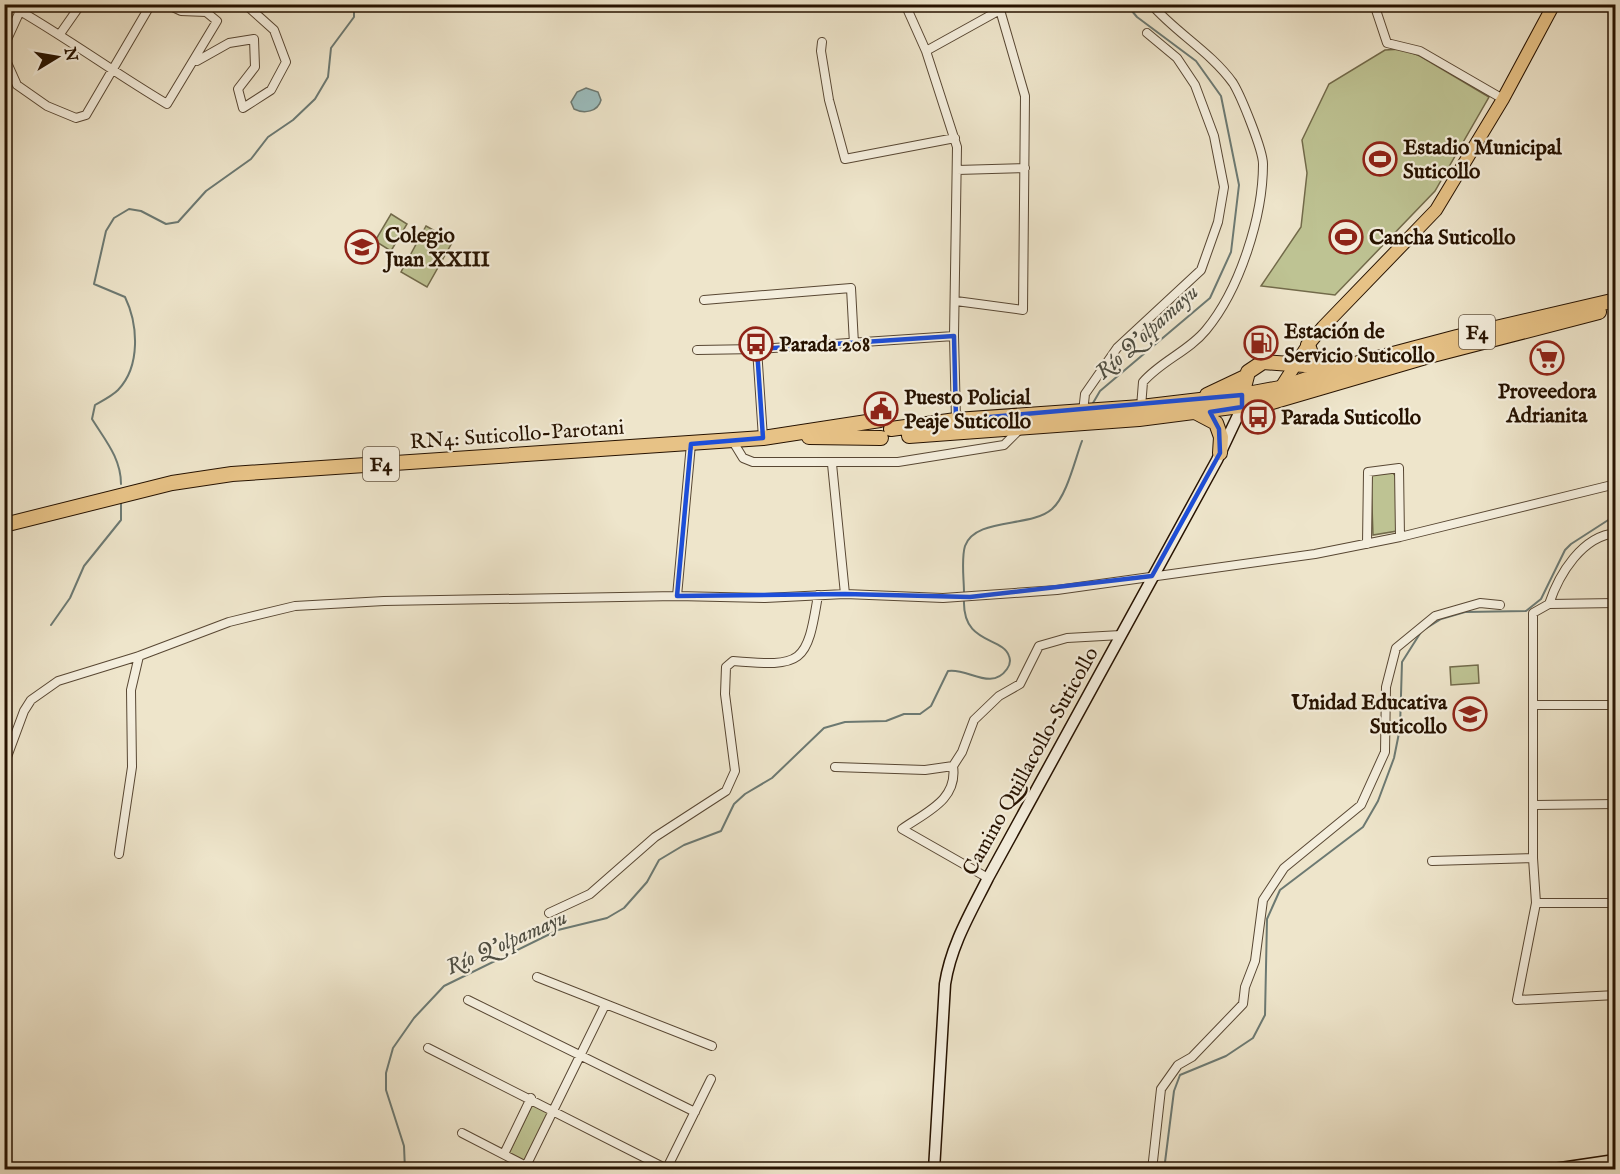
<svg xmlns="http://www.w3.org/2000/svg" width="1620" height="1174" viewBox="0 0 1620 1174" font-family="'IM FELL English',serif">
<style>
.green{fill:#bec393;stroke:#726a4a;stroke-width:1.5}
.water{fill:#9bbdbe;stroke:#6c7972;stroke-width:1.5}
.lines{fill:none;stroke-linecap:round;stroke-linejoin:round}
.stream{stroke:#6c7972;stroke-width:2}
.minor-casing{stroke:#584733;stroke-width:10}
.secondary-casing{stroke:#261200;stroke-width:13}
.primary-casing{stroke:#261200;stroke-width:14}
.trunk-casing{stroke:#261200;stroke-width:16}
.minor{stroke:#f4eedd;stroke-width:8}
.secondary{stroke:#f4eedd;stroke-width:10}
.primary{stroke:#e7c286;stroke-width:12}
.trunk{stroke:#e7c286;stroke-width:14}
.tram{stroke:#261200;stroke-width:1.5}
.marked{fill:none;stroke:#1d4ed8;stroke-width:4.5;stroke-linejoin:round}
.labels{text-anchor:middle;stroke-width:4.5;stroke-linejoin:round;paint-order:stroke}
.shield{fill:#f4eedd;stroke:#645442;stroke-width:1.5}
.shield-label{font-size:20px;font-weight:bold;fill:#261200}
.poi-label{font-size:21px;font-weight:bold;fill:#261200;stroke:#f4eedd;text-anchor:start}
.street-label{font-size:21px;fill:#261200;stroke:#f4eedd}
.water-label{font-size:22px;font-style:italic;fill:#4f4e42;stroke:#f4eedd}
</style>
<rect width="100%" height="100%" fill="#eee5cb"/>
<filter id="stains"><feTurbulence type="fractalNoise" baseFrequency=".00333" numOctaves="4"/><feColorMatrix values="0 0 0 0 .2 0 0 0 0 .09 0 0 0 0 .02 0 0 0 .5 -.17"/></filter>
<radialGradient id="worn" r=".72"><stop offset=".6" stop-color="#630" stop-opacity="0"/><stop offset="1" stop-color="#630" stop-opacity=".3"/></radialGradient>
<path class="green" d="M1402,49L1420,56L1489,97L1435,191L1335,295L1261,286L1301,227L1307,173L1302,140L1329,84L1385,50Z
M391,214L407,224L391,251L375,241Z
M426,226L453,241L427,287L401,272Z
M1393,473L1397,478V531L1373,535L1371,478L1373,474Z
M1478,665L1479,683L1451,685L1450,667Z
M533,1103L549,1111L524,1161L509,1153Z"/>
<path class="water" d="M586,88L598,92L601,100C598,112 584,114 574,109L571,102L577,92Z"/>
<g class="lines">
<path class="stream" d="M1093,403L1100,391L1210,298L1231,252L1239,185L1221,96L1196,61L1137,17L1126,4
M121,484C121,458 105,440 92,419L95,405C102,401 112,396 118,390C141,366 138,324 125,297L94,284L106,231L114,218L129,209L141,211L166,224L178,222L206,191L251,159L268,137L293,120L315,99L328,77L331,48L354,17V4
M964,593C964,579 961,559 965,546C975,517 1031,528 1052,509C1067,496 1075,459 1082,441
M51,625L70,598L84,566L121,520V501
M1425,629L1441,619L1465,612L1526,611L1541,599L1565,550L1571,544L1616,515
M405,1170L404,1146L386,1090V1073L393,1048L414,1018L444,986L558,930L607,918L624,908L647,882L659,860L684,845L721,831L734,804L745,794L772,778L824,728L845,722L886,721L904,714H920L931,706L948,671C967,667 991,692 1007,669C1010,665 1011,661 1009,656C1002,636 962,645 964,599
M1164,1170L1174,1091L1180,1075L1226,1056L1253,1038L1265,1015L1267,919L1280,890L1363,827L1378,801L1394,758L1400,728L1402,662L1421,632"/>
<g class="minor-casing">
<path id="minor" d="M8,4C63,35 113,72 167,104L217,21L206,12L181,11L166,4
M284,4L289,7L304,4
M905,4L926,51L957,147L954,336L956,420
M1374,4L1387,43L1420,51L1503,99
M60,34L81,4
M822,42L821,51L829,100L845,159L955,138
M4,46L20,11
M926,51L1000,10L1025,96L1023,310L956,301
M4,56L17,85L47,106L76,118L86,115L151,4
M197,61L229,43L254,39L255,67L238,89L243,108L271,90L286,62L274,30L245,4
M957,170L1025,168
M704,300L851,288L854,344
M757,349L763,438
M697,350L757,349L954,336
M1141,407L1143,382C1161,361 1189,351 1206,330C1240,289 1263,216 1263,164C1263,150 1241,96 1233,83C1211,52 1176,33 1151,4
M1083,412L1085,394L1117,348L1201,270L1218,222L1224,187L1214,136L1195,85L1177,58L1147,33
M732,440L743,458L753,462H898L1004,445L1021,428
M832,464L845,594
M1616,533C1582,536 1559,574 1549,604L1533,613V858L1536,903L1517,1000L1616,995
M1367,544L1368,472L1399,468L1400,537
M677,596L691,444
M1549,604L1616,603
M1534,705H1616
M4,765L24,711L31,700L58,681L139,656L229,622L295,606L384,601L677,596L765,598L845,594L943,598L1057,590L1315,554L1400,537L1616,484
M835,767L925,770L953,766
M1535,805L1616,804
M119,854L132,767L131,690L139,656
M1432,861L1533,858
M988,878L902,829C926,812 958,800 953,766L962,752L974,720L999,696L1020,684L1039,646L1067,638L1121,635
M1536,903H1616
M549,913L590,894L655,837L726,791L735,771L725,694L726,667L733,661C803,667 807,664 818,595
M537,977L712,1046
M468,1000L695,1112
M428,1048L667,1169
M462,1133L534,1170
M504,1154L531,1098
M524,1170L605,1005
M666,1170L711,1079
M1152,1170L1161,1089L1178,1065L1192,1057L1243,1004L1245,987L1255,961L1263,900L1284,868L1361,805L1385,752L1386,687L1396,648L1435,616L1480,603L1500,605"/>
</g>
<g class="secondary-casing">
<path id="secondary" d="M934,1170L945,984C951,945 971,912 988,878L1217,460L1242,407V401"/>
</g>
<g class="primary-casing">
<path id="primary" d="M1278,392L1308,345L1323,327L1436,210L1503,99L1554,4"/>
</g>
<g class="trunk-casing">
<path id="trunk" d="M1308,345L1313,359L1325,366
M1207,395L1245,377
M1242,395L1248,372L1263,362L1332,367
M1197,413L1216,423L1221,437L1220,453
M891,429L956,420L1141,407L1242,395L1280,388L1340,368L1457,337L1616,300
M909,436L1139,419L1272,402L1429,356L1599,312
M809,437L881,438
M4,525L172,483L232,474L763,438L880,420"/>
</g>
<use href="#minor" class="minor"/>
<use href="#secondary" class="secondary"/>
<use href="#primary" class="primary"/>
<use href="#trunk" class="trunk"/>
<path class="tram" d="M1508,1170L1616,1154"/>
</g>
<path class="marked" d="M954,336L956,420L1242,395V407L1210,412L1219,429L1220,453L1152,576L970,597L845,594L677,596L691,444L763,438L757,349Z"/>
<defs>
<g id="stadium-ring" transform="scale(1.725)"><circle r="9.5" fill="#f4eedd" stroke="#8f2418" stroke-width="1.5"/><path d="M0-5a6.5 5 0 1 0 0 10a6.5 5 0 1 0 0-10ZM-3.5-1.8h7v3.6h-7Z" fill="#8f2418"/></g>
<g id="school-ring" transform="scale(1.725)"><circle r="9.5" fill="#f4eedd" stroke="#8f2418" stroke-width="1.5"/><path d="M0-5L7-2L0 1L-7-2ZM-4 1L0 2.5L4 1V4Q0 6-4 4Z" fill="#8f2418"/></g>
<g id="fuel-ring" transform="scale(1.725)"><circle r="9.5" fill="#f4eedd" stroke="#8f2418" stroke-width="1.5"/><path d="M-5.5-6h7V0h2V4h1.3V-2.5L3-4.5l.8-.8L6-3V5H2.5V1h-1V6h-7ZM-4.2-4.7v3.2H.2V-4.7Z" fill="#8f2418"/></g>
<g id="bus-ring" transform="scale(1.725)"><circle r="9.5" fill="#f4eedd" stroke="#8f2418" stroke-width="1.5"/><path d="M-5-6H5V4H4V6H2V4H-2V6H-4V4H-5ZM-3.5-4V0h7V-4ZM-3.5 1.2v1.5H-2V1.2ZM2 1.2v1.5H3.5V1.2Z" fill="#8f2418"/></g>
<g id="supermarket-ring" transform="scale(1.725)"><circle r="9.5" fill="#f4eedd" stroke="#8f2418" stroke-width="1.5"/><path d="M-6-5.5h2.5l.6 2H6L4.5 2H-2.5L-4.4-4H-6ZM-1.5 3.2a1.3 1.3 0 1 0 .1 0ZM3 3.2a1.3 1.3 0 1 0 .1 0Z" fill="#8f2418"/></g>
<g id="civic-ring" transform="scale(1.725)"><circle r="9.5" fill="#f4eedd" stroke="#8f2418" stroke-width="1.5"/><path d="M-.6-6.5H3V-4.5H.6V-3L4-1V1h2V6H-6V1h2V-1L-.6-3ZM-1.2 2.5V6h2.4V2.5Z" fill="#8f2418"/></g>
</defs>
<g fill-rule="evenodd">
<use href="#stadium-ring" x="1380" y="159"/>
<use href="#stadium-ring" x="1346" y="237"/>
<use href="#school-ring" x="362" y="247"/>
<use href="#fuel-ring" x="1261" y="343"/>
<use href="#bus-ring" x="756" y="344"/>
<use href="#supermarket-ring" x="1547" y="358"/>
<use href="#civic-ring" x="881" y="409"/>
<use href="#bus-ring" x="1258" y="417"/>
<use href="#school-ring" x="1470" y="714"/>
</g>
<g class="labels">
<g class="shield">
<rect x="1459" y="315" width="36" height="34" rx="4.5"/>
<rect x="363" y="447" width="36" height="34" rx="4.5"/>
</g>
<g class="shield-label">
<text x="1477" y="339">F4</text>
<text x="381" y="471">F4</text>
</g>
<g class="poi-label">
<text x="1403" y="154">Estadio Municipal<tspan x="1403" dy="24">Suticollo</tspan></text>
<text x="385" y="242">Colegio<tspan x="385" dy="24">Juan XXIII</tspan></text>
<text x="1369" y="244">Cancha Suticollo</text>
<text x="1284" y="338">Estación de<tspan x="1284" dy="24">Servicio Suticollo</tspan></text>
<text x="779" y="351">Parada 208</text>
<text x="1547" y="398" text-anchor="middle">Proveedora<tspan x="1547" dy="24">Adrianita</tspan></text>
<text x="904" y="404">Puesto Policial<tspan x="904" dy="24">Peaje Suticollo</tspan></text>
<text x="1281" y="424">Parada Suticollo</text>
<text x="1447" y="709" text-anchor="end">Unidad Educativa<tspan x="1447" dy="24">Suticollo</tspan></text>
</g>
<g class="street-label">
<text transform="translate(517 434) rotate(-4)" y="7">RN4: Suticollo-Parotani</text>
<text transform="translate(1030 761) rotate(-61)" y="7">Camino Quillacollo-Suticollo</text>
</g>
<g class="water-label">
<text transform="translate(1146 331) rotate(-42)" y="8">Río Q'olpamayu</text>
<text transform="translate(506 941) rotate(-24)" y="8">Río Q'olpamayu</text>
</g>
</g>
<rect width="1620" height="1174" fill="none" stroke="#eee5cb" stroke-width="24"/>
<rect x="6" y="6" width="1608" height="1162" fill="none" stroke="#261200" stroke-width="3"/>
<rect x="12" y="12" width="1596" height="1150" fill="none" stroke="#261200" stroke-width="1.5"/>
<g transform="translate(57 57) rotate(79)" stroke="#f4eedd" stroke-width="4.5" paint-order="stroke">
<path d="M0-4.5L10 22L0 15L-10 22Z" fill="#261200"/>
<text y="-9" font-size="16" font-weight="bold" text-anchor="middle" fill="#261200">N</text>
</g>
<rect width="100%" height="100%" filter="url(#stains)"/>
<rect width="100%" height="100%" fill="url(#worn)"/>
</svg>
